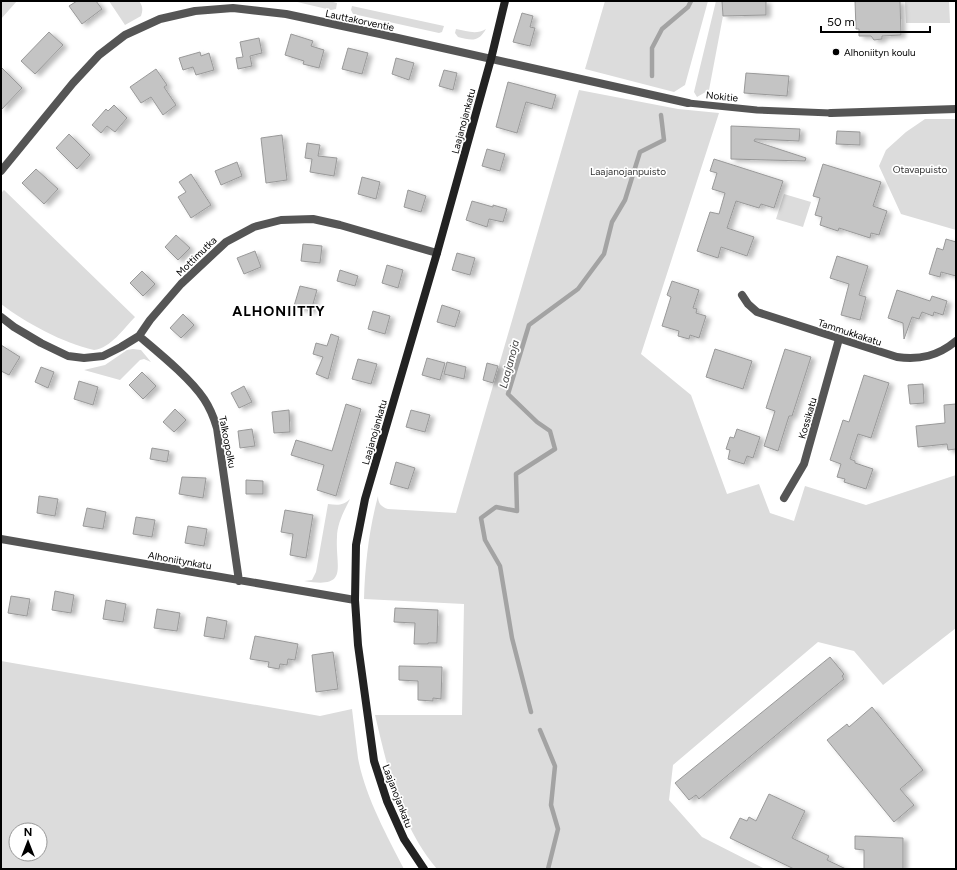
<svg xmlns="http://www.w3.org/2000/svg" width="957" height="870" viewBox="0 0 957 870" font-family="Figtree,sans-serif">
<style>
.green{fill:#dcdcdc;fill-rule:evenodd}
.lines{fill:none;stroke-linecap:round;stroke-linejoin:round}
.stream{stroke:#a3a3a3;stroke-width:4.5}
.building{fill:#c4c4c4;stroke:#999;filter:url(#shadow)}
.lane{stroke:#555;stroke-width:7}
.street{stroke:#555;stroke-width:8}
.secondary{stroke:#222;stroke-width:8}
.poi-dot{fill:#000;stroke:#fff;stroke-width:1.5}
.labels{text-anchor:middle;stroke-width:3.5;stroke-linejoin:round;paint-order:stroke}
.street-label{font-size:10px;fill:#000;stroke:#fff}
.poi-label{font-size:10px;fill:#000;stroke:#fff;text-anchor:start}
.park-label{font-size:10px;fill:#333;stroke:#fff}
.water-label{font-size:11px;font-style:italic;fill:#444;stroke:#fff}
.district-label{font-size:14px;font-weight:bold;letter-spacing:1px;fill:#000;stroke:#fff}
</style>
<defs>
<filter id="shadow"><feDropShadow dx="4.5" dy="2.5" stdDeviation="2" flood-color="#0004"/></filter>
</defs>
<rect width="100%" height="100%" fill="#fff"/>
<path class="green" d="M1,1H17L1,19Z
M109,1H139C143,6 143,10 141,16L125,25Z
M293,1H329L337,3L336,9L331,10Z
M605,1H708L685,85L674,92L585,69Z
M716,1H722L723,16L709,90L697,97L694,92Z
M905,1H949L950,23H906Z
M352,6L444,26L442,32L439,33L353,14L351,10Z
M456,29C467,31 476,35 486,29C478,43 471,40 458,37L455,33Z
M579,90L678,109L719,113L641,354L691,395L727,494L759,484L770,513L794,521L805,486L866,505L956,475V628L883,685L854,651L818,642L673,765L669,800L702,837L765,869H437C400,825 388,770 375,715H462L464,604L364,599C365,564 369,530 378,496C378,503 381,507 388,509L456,513Z
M925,119H956V230L901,214L879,166L886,150L906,132Z
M4,190L135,317C124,328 111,348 94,350C63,343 26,323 1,304V193Z
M784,194L811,202L803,227L776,219Z
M133,349L141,350L151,362L144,359L140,360L120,380L84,370L105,365L127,350Z
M350,499C344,511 337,524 337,537C335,568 350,589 304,581L312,580L316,572L328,504C337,505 343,506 350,499Z
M1,661L320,716L352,709C354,726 356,742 358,758C365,796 387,836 404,869H1ZM16,830H40V854H16Z"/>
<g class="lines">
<path class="stream" d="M652,76V48L662,29L688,7L691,1
M531,712L512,638L500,566L485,540L481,518L496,507L517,511L516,474L555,449L550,431L537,422L508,394L529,325L578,289L604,254L612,222L625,200L640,152L664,140L661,115
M540,730L555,766L551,805L558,829L548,869"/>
</g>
<path class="building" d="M77,1H96L102,9L82,24L69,6Z
M722,1H766V15L723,16Z
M855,1H900L901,35L882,36V39L874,40L871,36H859V29H856Z
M522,13L533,16L530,27L535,28L530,46L513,42Z
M49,32L63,45L35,74L21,61Z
M291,34L313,41L311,46L324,50L319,68L303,64L304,61L285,55Z
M259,38L262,53L250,56L252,66L238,69L236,58L243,57L240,42Z
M348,48L368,53L362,74L342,69Z
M200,52L201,56L209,53L214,70L196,75L193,67L183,70L179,58Z
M396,58L414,63L409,80L392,74Z
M1,67L22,88L1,110Z
M156,69L167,85L164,87L176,105L163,115L151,97L141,103L130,87Z
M444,70L457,73L453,90L439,86Z
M746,73L789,76L787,96L744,93Z
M508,82L556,95L552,109L526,102L517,133L496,127Z
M114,105L127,118L115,132L107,126L101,133L92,125L106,109L108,111Z
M731,126L800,129L799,141L755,139L754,141L806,158L805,161L731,159Z
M837,131L860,132V145L836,144Z
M69,134L90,155L77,169L56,148Z
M282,135L287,180L266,183L261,138Z
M307,143L320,145L318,156L337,158L334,176L310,172L312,159L305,158Z
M487,149L505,154L500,171L482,166Z
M714,159L783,181L774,208L761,204L759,208L736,201L727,228L754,237L747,256L721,247L718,258L697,251L710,212L719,214L725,193L712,189L717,173L710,171Z
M237,162L242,176L221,185L215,171Z
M823,164L881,182L873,206L887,211L879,235L871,233L870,238L839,228L838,231L820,225L822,217L815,215L820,198L813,196Z
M36,169L58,189L44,204L22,183Z
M191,174L211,205L191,218L178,197L186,192L179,182Z
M362,177L380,182L376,199L358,194Z
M408,190L426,196L421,212L404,207Z
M472,201L493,207V205L507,209L503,222L489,219L487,227L466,220Z
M176,235L190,248L178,260L165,247Z
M946,239L956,242V276L941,272L940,277L929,274L937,248L943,250Z
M303,244L322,246L320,263L301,261Z
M255,251L261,267L244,274L237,258Z
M457,253L475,258L470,275L452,270Z
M837,256L868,266L859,295L866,297L860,320L841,315L849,284L830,278Z
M387,265L403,270L398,288L382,283Z
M340,270L358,276L355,286L337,281Z
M142,271L155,284L143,296L130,283Z
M672,281L699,290L693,308L697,309L696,313L706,316L699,338L690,335L689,339L678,336L679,331L662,326L671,297L667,295Z
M300,286L317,290L311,311L294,306Z
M897,290L930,301L932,296L947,301L943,315L934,312L933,316L922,312L919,319L912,317L904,339L903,323L888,318Z
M442,305L460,311L455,327L437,322Z
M373,311L390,316L385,334L368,329Z
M183,314L194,325L181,338L170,328Z
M331,334L339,337L328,379L316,374L323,357L313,354L316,343L327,346Z
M1,345L20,357L9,375L1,371Z
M715,349L752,361L743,389L706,377Z
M785,349L811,357L792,416H789L778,451L764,446L775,411L766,408Z
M427,358L445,363L440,380L422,375Z
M358,359L377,364L371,384L352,379Z
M447,362L466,367L464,379L444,374Z
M487,363L498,366L493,383L483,380Z
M41,367L54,372L48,388L35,382Z
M142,372L156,386L143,399L129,385Z
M864,375L889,383L871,438L858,434L850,459L855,461V463L873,469L866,489L844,482L845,479L837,477L841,464L830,460L843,420L849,422Z
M79,381L98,387L93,405L74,399Z
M923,384L924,403L910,404L908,385Z
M244,386L252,402L239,408L231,393Z
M346,404L361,409L336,496L317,490L324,465L291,455L296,440L332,451Z
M956,404V449L948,450L947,444L918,447L916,426L945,423L944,405Z
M175,409L186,420L174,432L163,422Z
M289,410L290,432L274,433L272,412Z
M411,410L430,415L425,432L406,427Z
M252,429L255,446L240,448L238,431Z
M737,429L760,437L753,458L747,456L744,464L728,459L730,450L726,449L730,437L734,438Z
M152,448L169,451L167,462L150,459Z
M396,462L415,468L408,489L390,484Z
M182,477L206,478L203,498L179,494Z
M246,480L263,481V494H246Z
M39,496L58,499L55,516L37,513Z
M87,508L106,512L103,529L83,526Z
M285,510L313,515L306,558L290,555L293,534L281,532Z
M136,517L155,520L152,537L133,534Z
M188,526L207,529L204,546L185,543Z
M55,591L74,595L71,613L52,610Z
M11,596L30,599L27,616L8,613Z
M106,600L126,604L123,622L103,619Z
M395,608L438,610L437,643H428V644H414L415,623L394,622Z
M157,609L180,613L177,631L154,628Z
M207,617L227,621L224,639L204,636Z
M255,636L298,644L295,660L288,659L287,665L280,664L279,669L268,667L269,662L250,659Z
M333,652L338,689L316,692L312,655Z
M830,657L844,674L842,676L844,679L699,799L696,795L689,800L675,783Z
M399,666L442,667L441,699L433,698V701L418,700V681L399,680Z
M872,707L923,770L900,789L914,805L894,822L827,740L847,724L849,727Z
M769,794L805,811L792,838L829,856L827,860L846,869H794L730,838L740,818L747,821L749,817L756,821Z
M855,836L903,838V869H864V850L855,849Z"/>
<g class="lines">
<path class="lane" d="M688,103L757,110L831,113"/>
<path class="street" d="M831,113L956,109
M1,171L73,83L99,55L125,35L160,19L195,11L233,8L286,14L380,34L688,103
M742,295L748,304L757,312L897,357C920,360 938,356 956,341
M1,317L14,327L41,343L68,356L84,358L103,356L121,347L139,336L150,320L181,284L226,242L254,227L281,220L313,219L340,225L437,253
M139,336C159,353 190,378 204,399C210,408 214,418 217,428L239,581
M784,498L804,464L839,339
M1,539L355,600"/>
<path class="secondary" d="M424,869L404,839L387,801L374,761L358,645L355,600L356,545L365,499L437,253L491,59L505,1"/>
</g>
<circle class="poi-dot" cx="836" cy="52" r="4"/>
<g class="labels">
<g class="street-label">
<text transform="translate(360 20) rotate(12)" y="4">Lauttakorventie</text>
<text transform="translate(722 96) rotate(6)" y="4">Nokitie</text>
<text transform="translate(463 121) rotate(-75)" y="4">Laajanojankatu</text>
<text transform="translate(196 256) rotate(-44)" y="4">Mottimutka</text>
<text transform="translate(850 332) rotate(18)" y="4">Tammukkakatu</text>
<text transform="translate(807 418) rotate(-74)" y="4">Kossikatu</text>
<text transform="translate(374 432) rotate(-74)" y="4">Laajanojankatu</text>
<text transform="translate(228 442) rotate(79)" y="4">Talkoopolku</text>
<text transform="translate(180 560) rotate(10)" y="4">Alhoniitynkatu</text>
<text transform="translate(398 796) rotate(69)" y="4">Laajanojankatu</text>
</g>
<g class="poi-label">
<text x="844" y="56">Alhoniityn koulu</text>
</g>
<g class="park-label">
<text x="920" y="173">Otavapuisto</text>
<text x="628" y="175">Laajanojanpuisto</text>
</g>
<g class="water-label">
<text transform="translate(509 364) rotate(-75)" y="4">Laajanoja</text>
</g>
<g class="district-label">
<text x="279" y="316">ALHONIITTY</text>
</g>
</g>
<rect width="957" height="870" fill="none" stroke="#000000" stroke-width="4"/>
<g transform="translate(28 842)"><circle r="19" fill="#ffffff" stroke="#999999"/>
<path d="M0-3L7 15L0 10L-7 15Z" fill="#000000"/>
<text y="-6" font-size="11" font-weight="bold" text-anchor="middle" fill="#000000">N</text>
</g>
<path d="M821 26v6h109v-6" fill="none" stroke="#000000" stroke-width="2"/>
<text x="827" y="26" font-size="12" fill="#000000" stroke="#ffffff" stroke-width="3" paint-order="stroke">50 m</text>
</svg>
